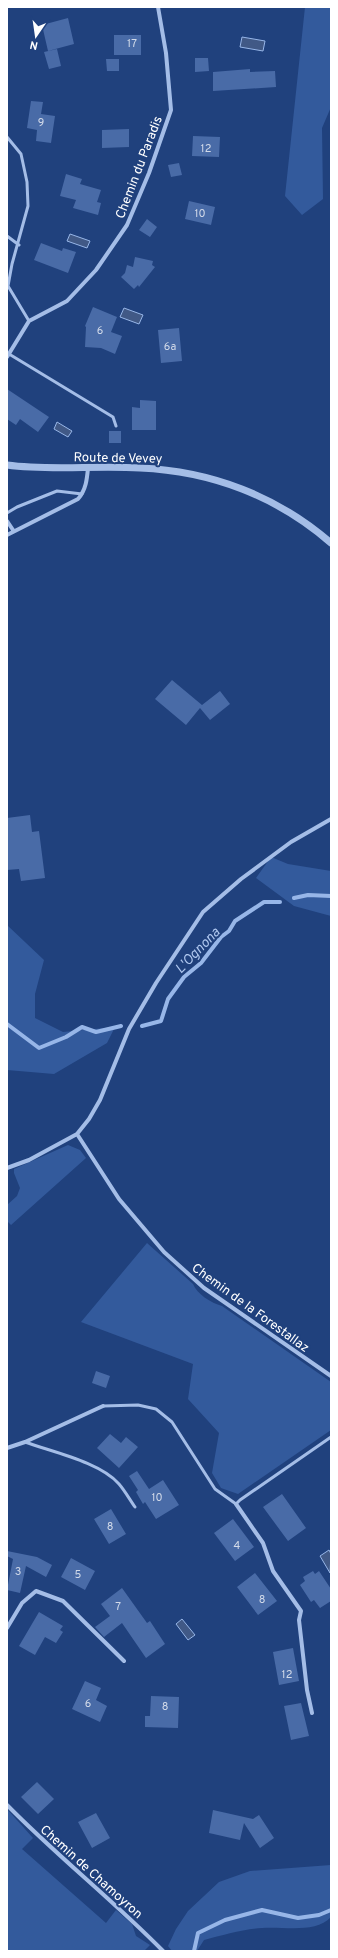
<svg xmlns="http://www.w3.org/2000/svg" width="338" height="1958" viewBox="0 0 338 1958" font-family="Overpass,sans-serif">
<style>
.green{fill:#335a9c}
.water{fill:#415986;stroke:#97b6e8}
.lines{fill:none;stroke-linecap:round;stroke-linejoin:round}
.stream{stroke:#97b6e8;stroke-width:4}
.building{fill:#496ba7}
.service{stroke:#a4bde7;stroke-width:3}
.minor{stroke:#a4bde7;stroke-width:4}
.tertiary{stroke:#a4bde7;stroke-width:7}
.labels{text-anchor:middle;stroke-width:4;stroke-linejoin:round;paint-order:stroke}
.number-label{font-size:11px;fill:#d2dae9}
.street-label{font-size:13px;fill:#fff;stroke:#20417d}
.water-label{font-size:14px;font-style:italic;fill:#afc7ef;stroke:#20417d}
</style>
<rect width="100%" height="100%" fill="#20417d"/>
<path class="green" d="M305,7H331V107L322,128L323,199L302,215L285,196Z
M271,857L288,864L331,871V916L294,906L256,878Z
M7,925L44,960L35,994V1018L63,1032L115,1027L107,1043L54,1074L7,1070Z
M68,1145L80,1150L86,1158L11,1225L7,1221V1205L17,1196L20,1188L14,1173V1169Z
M147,1243L193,1284C197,1294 211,1303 222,1306L331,1382V1430L238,1494L221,1488L212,1473L219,1433L188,1399L193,1364L81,1322Z
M7,1809L33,1838L22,1849L106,1923L116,1910L132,1924L136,1936L150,1945L144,1951H7Z
M331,1865V1917C315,1934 283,1926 262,1928C243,1929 223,1935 204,1940L197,1951H172L168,1946L176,1929L188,1911L219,1882L250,1871Z"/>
<path class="water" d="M242,37L265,41L263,51L240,47Z
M70,234L90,241L87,248L67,241Z
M124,308L143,315L139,324L120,317Z
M57,422L72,431L68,437L54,429Z
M329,1550L331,1554L330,1573L320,1556Z
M182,1619L195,1635L188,1640L176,1624Z"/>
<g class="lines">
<path class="stream" d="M294,898L308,895L331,896
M7,1024L39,1048L66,1037L82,1027L96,1032L121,1026
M142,1026L161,1021L168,999L184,977L201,963L221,937L229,931L235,921L264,902H280
M194,1951L198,1933L225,1920L262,1910L298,1918L319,1915L331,1910"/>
</g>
<path class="building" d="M68,18L74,44L48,51L42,25Z
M114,35H141V55H114Z
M57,49L61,66L49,69L44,52Z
M195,58H208L209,71L195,72Z
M106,59H119V71H107Z
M250,69V72L275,71L276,87L213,91V72Z
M31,101L43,102L41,114L55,116L51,143L36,141L37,130L27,128Z
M129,129V147L102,148V130Z
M193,136L220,137L219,157L192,156Z
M179,163L182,175L171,177L168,165Z
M66,174L82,179L80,184L101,190L97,202L101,203L98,215L73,208L76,200L60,196Z
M189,201L215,207L211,225L185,219Z
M147,219L157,227L150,237L139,230Z
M41,243L62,251L63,248L76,252L68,273L34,260Z
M135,257L153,261L152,265L155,267L139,287L138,285L134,289L121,277L125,273L127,265L133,267Z
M93,307L117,317L111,332L122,336L115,354L101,348L85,347L86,327L85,326Z
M179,328L182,361L161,363L158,330Z
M7,389L49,417L38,432L20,419L16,425L7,419Z
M140,400L156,401V430H132V407L140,408Z
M109,431H121V443H109Z
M172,680L202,705L220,691L230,704L210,720L200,708L186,725L155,699Z
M30,815L32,832L39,831L45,878L21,881L19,869L7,870V818Z
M96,1371L110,1376L106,1388L92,1383Z
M110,1434L121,1443L126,1437L138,1447L119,1468L97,1448Z
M137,1471L149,1489L163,1480L179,1505L156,1519L145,1502L143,1504L136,1492L138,1490L129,1476Z
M282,1494L306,1528L288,1541L263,1507Z
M111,1509L126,1534L109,1544L94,1519Z
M233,1519L254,1547L235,1561L214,1533Z
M7,1551L37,1557L52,1565L46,1577L26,1566L20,1593L7,1590L13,1559L7,1556Z
M71,1558L95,1571L85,1590L61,1577Z
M313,1571L315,1574L319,1571L331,1589V1601L320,1608L314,1600L311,1602L300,1585L305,1581L303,1577Z
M255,1573L277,1601L258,1615L237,1587Z
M122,1588L147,1623L150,1621L165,1644L146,1658L122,1623L104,1637L95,1627L110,1616L101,1604Z
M39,1612L63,1626L60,1630L63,1632L56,1643L45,1637L35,1655L19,1646Z
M293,1648L299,1681L279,1685L273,1652Z
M85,1681L101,1688L96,1700L107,1706L100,1722L72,1709Z
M151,1696L179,1697L178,1728L145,1727V1716H150Z
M301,1703L309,1736L291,1740L284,1706Z
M37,1782L54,1799L38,1814L21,1797Z
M213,1810L253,1819L259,1815L274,1838L260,1848L244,1823L240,1840L209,1833Z
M96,1813L110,1838L92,1848L78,1822Z"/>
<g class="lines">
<path class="service" d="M7,137L21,154L27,182L28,206L12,264L8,286L29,321
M7,236L19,245
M9,354L113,417L116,426
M7,513L17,507L57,491L82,494
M103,1406L138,1405L156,1409L172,1422L215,1489L236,1504L240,1500L331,1437
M25,1442C52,1452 100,1462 119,1484C125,1491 130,1500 135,1507"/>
<path class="minor" d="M7,357L29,321L67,301L96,270L127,225L149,173L171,110L166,53L158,7
M7,521L13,530
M7,535L78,499C86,490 87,479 88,468
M77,1134L119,1199L164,1252L204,1288L331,1376
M7,1168L29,1160L77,1134L89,1119L100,1100L129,1029L156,983L203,912L241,879L291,842L331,819
M7,1448L25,1442L103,1406
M236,1504L263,1543L273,1571L301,1611L299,1620L307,1690L312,1713
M7,1628L22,1603L36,1591L63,1601L124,1661
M7,1805C57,1856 113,1900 163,1951"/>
<path class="tertiary" d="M7,465C51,471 96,465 140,468C211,471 277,496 331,543"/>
</g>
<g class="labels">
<g class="number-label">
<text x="132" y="47">17</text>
<text x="41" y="126">9</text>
<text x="206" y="152">12</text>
<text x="200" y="217">10</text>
<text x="100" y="334">6</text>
<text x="170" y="350">6a</text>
<text x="157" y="1501">10</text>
<text x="110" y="1530">8</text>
<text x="237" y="1549">4</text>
<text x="18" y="1575">3</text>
<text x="78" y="1578">5</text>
<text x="262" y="1603">8</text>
<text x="118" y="1610">7</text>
<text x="287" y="1678">12</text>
<text x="88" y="1707">6</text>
<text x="165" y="1710">8</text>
</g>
<g class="street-label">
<text transform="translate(138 167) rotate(-69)" y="5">Chemin du Paradis</text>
<text transform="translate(118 457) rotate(1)" y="5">Route de Vevey</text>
<text transform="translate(251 1307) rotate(36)" y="5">Chemin de la Forestallaz</text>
<text transform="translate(92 1871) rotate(42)" y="5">Chemin de Chamoyron</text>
</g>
<g class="water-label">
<text transform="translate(197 950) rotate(-46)" y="5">L'Ognona</text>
</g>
</g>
<rect width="338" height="1958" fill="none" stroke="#ffffff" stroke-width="16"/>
<g transform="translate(36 36) rotate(193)" stroke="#20417d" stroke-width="3" paint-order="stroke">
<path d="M0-3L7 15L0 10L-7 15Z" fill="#ffffff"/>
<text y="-6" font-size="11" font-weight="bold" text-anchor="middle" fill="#ffffff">N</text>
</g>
</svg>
